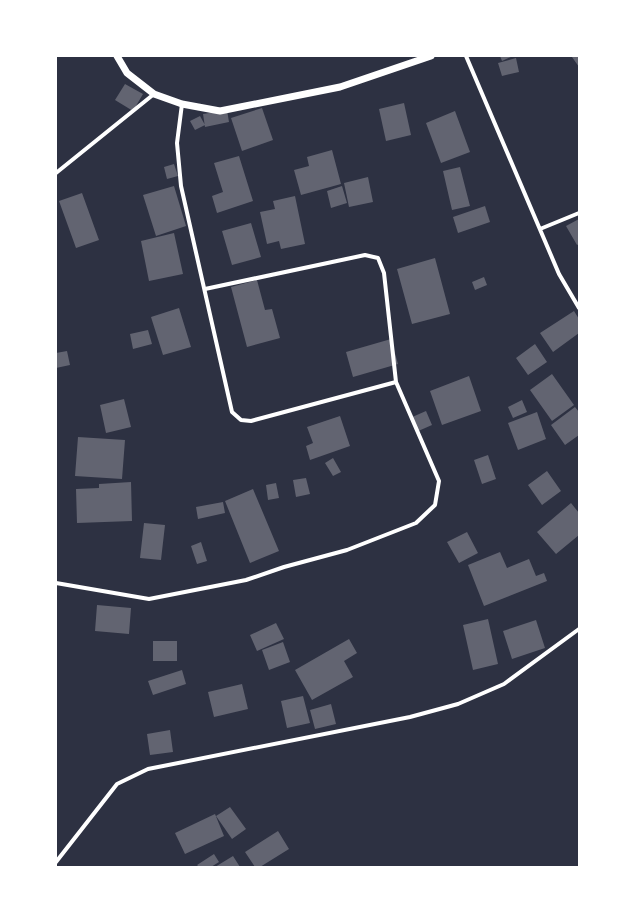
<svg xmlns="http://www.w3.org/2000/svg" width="635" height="923" viewBox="0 0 635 923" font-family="Figtree,sans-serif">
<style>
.building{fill:#626471}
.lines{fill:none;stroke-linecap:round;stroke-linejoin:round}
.minor{stroke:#fff;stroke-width:4}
.tertiary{stroke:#fff;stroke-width:7}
</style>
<rect width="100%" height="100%" fill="#2d3142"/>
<path class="building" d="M500,56H513L502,61Z
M574,56H579V67L572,57Z
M516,58L519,72L502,76L498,63Z
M125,84L143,94L133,111L115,100Z
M404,103L411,135L386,141L379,109Z
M262,108L273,140L242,151L231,118Z
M227,110L229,122L205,127L203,114Z
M455,111L470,152L441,163L426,123Z
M200,116L205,125L195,130L190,121Z
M332,150L341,184L301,195L294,170L309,166L307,157Z
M239,156L253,201L217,213L212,196L223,192L214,163Z
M174,164L178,176L167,179L164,167Z
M460,167L470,206L452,210L443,171Z
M368,177L373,202L349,207L344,183Z
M174,186L186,226L156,236L143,195Z
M342,186L347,203L331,208L327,191Z
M82,193L99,240L76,248L59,201Z
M295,196L305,244L281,249L279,241L267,244L260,212L275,209L273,201Z
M485,206L490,222L458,233L453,217Z
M579,219V244L577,245L566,226Z
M251,223L261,257L232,265L222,231Z
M174,233L183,274L149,281L141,241Z
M435,258L450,314L412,324L397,269Z
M484,277L487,285L475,290L472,282Z
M257,280L265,310L272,309L280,338L247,347L231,287Z
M179,308L191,347L163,355L151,317Z
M574,311L579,319V333L553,352L540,333Z
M148,330L152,344L133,349L130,334Z
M391,339L398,364L353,377L346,352Z
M535,344L547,362L528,375L516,358Z
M67,351L70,365L56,368V353Z
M552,374L574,405L552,421L530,390Z
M469,376L481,411L442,425L430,391Z
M124,399L131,427L106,433L100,405Z
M522,400L527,412L513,418L508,407Z
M575,407L579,412V435L565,445L551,425Z
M426,411L432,425L416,432L410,418Z
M537,412L546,439L518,450L508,423Z
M340,416L350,446L310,460L306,446L313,443L307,427Z
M78,437L125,440L122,479L75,476Z
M488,455L496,479L482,484L474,460Z
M333,458L341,472L333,476L325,463Z
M547,471L561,491L542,505L528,485Z
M306,478L310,494L296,497L293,480Z
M131,482L132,521L77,523L76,489L99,488V484Z
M276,483L279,498L268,500L266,485Z
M253,489L279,551L250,563L225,501Z
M223,502L225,513L198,519L196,507Z
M571,503L579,513V535L556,554L537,532Z
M144,523L165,525L161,560L140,558Z
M467,532L478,553L459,563L447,542Z
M201,542L207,561L197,564L191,546Z
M500,552L507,568L529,559L536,576L544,573L547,581L484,606L468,565Z
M97,605L131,608L129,634L95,631Z
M488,619L498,664L473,670L463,625Z
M536,620L545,648L512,659L503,631Z
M276,623L284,639L257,651L250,635Z
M349,639L357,653L344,661L353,677L312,700L295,670Z
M153,641H177V661H153Z
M283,642L290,662L269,670L262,650Z
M182,670L186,684L153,695L148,681Z
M242,684L248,709L214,717L208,692Z
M303,696L310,723L287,728L281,701Z
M331,704L336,724L315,729L310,710Z
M170,730L173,752L150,755L147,734Z
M230,807L246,829L232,839L216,816Z
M215,814L224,836L185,854L175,833Z
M278,831L289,849L260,867H255L245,852Z
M214,854L219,862L211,867H199L197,865Z
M233,856L240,867H215Z"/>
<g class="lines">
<path class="minor" d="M466,56L559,274L579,308
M182,104L177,143L181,186L232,412L241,420L251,421L396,382
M56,173L154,94
M540,229L579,213
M56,583L149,599L246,580L284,567L347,550L416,523L435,505L439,481L396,382L384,273L378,258L365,255L205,289
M56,862L117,784L148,769L410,717L458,704L504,684L579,629"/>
<path class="tertiary" d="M117,56L127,73L154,94L182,104L220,111L340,87L431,56"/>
</g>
<rect width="635" height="923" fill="none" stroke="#ffffff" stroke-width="114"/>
</svg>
